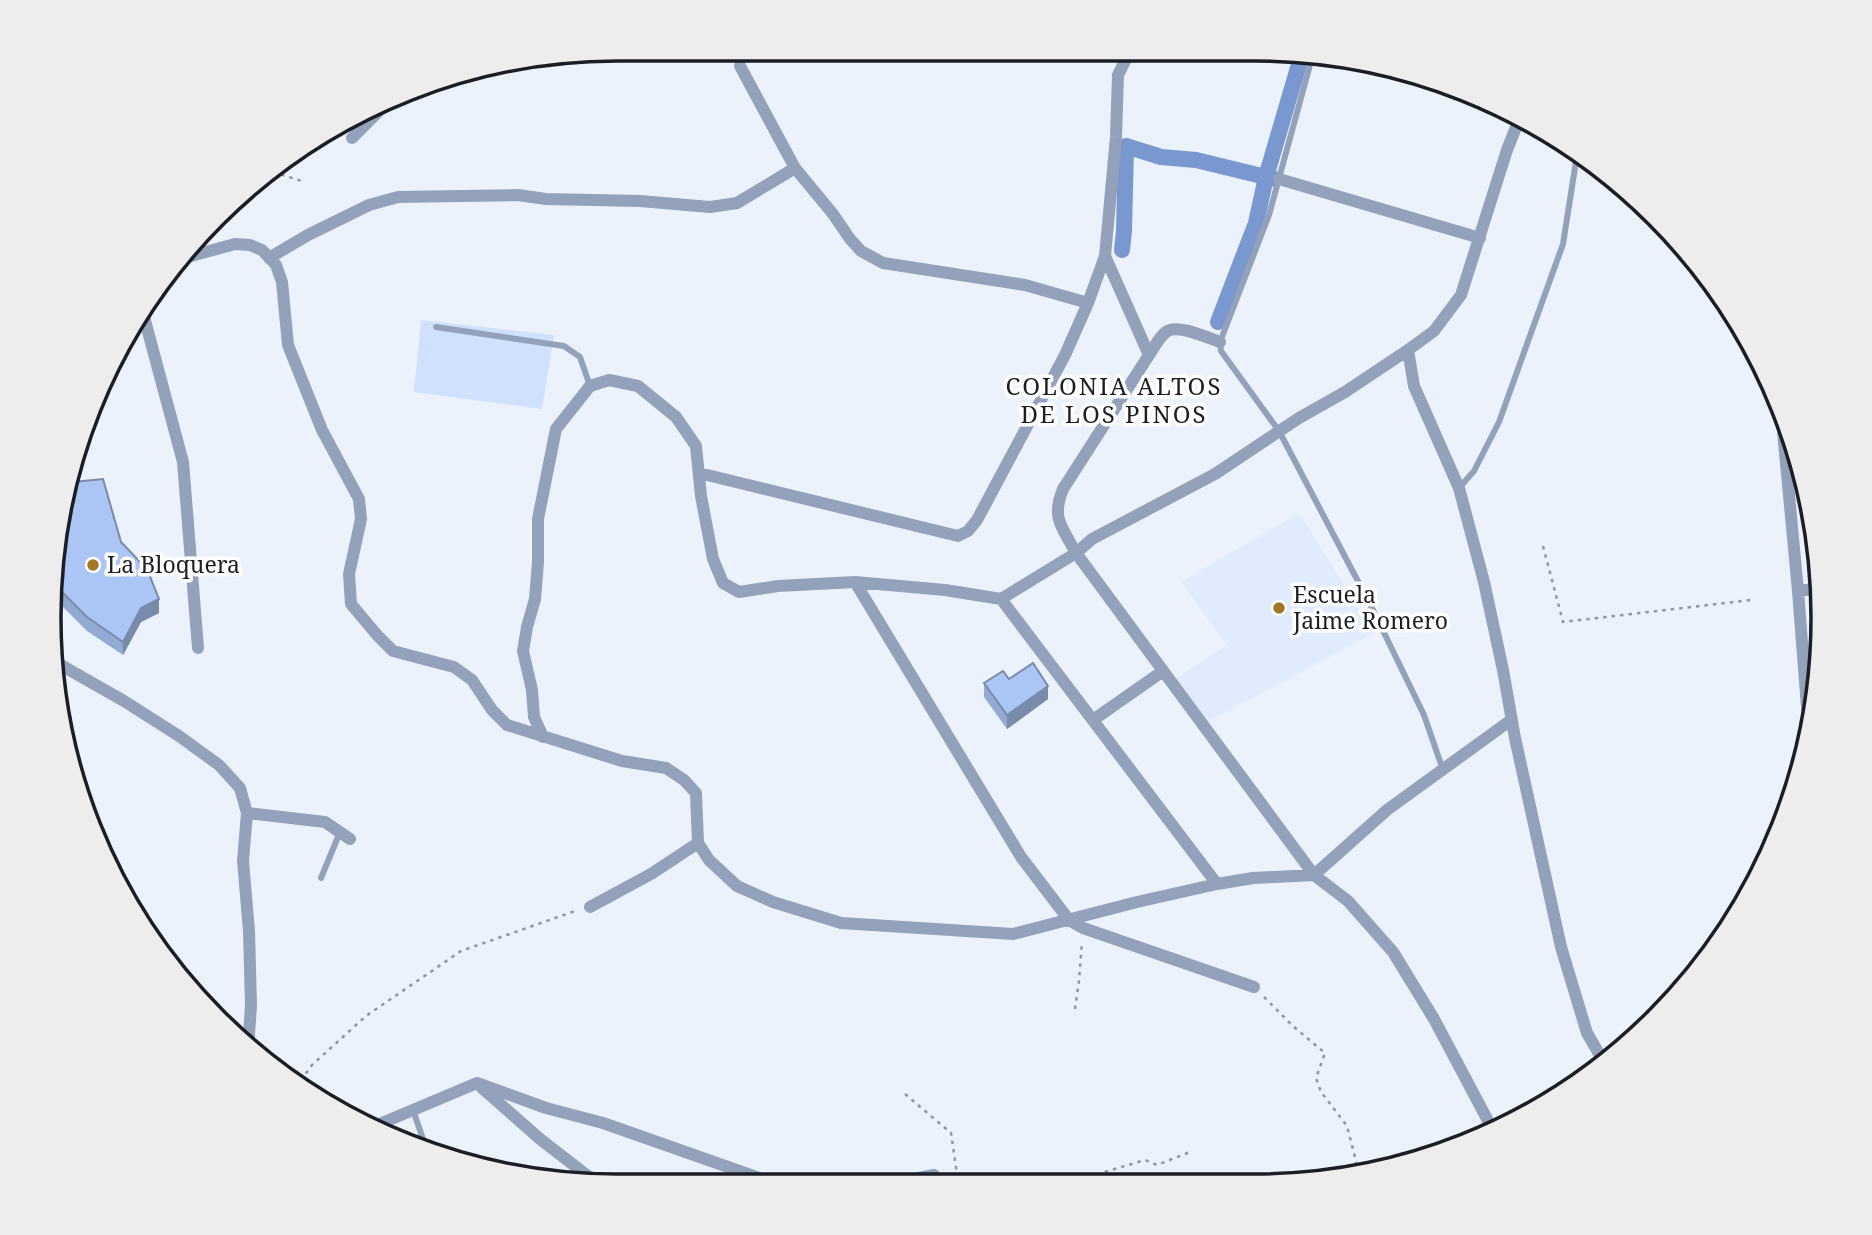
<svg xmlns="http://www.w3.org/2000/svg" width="1872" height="1235" viewBox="0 0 1872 1235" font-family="'Noto Serif',serif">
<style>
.built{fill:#e0ebfe}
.green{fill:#cfe1fe}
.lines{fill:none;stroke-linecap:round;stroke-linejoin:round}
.canal{stroke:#7898cf;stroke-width:16}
.path{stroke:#92969f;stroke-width:2.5;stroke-dasharray:3.5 5;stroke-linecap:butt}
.service{stroke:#93a1ba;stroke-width:6}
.minor{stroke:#93a1ba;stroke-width:12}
.wall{fill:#93aad2}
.shaded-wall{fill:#788bab}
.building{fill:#abc6f4;stroke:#788bab;stroke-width:2}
.poi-dot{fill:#a17827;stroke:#fff;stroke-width:2.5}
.labels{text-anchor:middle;stroke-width:7;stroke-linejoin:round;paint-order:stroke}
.poi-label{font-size:23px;fill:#1b1e24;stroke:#fff;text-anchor:start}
.neighbourhood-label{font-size:24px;letter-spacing:2px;fill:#1b1e24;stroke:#fff}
.rim{fill:none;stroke:#1b1e24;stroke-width:3.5}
</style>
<rect width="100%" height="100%" fill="#ecf2fc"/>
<path class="built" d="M1299,513L1374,633L1202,725L1172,681L1227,645L1181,582Z"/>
<path class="green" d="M421,320L554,335L542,409L414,392Z"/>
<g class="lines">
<path class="canal" d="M1275,179L1266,177L1302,54
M1122,250L1124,231L1126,146L1161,157L1196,160L1266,177L1256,223L1218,322"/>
<path class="path" d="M273,172L305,182
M1543,546L1563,622L1751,600
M1264,997L1294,1027L1325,1053L1316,1078L1321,1092L1347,1126L1356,1161L1357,1174
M1075,1009L1079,981L1082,942
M309,1089L304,1076L312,1065L366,1016L461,951L578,910
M905,1094L951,1133L958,1181
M948,1178L969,1183
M1064,1184L1145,1160L1157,1165L1190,1152"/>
<path class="service" d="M1313,54L1269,215L1220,342L1221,351L1279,431L1372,608L1424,715L1443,770
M436,327L564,346L580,357L590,386
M1459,488L1474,471L1499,422L1563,244L1577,155
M321,878L340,832
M413,1110L425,1145"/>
<path class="minor" d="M740,66L795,168L833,214L850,239L861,251L883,263L1025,285L1088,303
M352,138L387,103
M1279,179L1480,238
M1105,256L1149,355L1063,489C1051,518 1062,527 1076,553L1314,875L1348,901L1393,952L1434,1019L1494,1132
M269,258L308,235L369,205L398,197L518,195L546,199L640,201L710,207L737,203L795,168
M180,259L235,244L250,245L262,250L276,265L282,282L288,345L322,430L359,499L361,519L349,574L351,604L377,635L393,651L454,667L472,680L492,710L507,725L622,761L666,768L684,780L696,793L698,843L709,860L737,886L773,902L841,923L1013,934L1137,902L1217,884L1253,878L1314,875L1387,810L1511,720
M143,313L183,462L198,648
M1408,350L1414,386L1459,488L1484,582L1503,670L1515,738L1561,947L1587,1033L1605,1064
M1149,355C1154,348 1159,337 1166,332C1177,323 1208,338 1220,342
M1781,410L1798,591L1809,733
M699,473L958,536L968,531L977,520L1065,355L1088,303L1105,256L1116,137L1118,75L1129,53
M855,582L1021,857L1069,920L1083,928L1254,987
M1798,591L1822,588
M59,664L124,701L179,736L219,765L240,788L247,813L243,861L249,931L251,1006L248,1048
M1093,720L1163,671
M543,737L534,717L532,690L523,651L527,627L535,599L538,562V519L556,429L590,386L609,380L638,386L676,417L696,446L701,496L713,559L723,583L739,592L778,586L855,582L945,590L1001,599
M247,813L325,822L350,839
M1217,884L1001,599L1076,553L1092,539L1215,474L1299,418L1345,392L1408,350L1434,331L1461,295L1507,150L1520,117
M590,907L651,874L698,843
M482,1088L540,1139L593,1180L598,1181
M373,1130L382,1123L477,1083L546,1108L603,1123L771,1182
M892,1183L934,1175"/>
</g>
<path class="wall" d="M121,542L159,613L141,622L123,655L87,631L55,599L52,595L50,580Z
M1009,679L1048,699L1007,729L984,697V683Z"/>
<path class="shaded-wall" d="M159,599V613L141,622L123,655V642L141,608Z
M1048,686V699L1007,729V715Z"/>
<path class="building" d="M103,479L121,542L147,569L159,599L141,608L123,642L87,617L50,580L73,482Z
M1033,663L1048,686L1007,715L984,683L1003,671L1009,679Z"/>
<g class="poi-dot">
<circle cx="93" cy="565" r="7"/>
<circle cx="1279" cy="608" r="7"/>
</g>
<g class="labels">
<g class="poi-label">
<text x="107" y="573">La Bloquera</text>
<text x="1293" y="603">Escuela<tspan x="1293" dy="26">Jaime Romero</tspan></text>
</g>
<g class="neighbourhood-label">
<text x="1114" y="395">COLONIA ALTOS<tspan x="1114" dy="28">DE LOS PINOS</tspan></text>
</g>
</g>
<path d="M0 0H1872V1235H0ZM617 61H1255A556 556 0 0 1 1811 617V618A556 556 0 0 1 1255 1174H617A556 556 0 0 1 61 618V617A556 556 0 0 1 617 61Z" fill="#ededed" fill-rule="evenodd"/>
<path class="rim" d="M617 61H1255A556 556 0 0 1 1811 617V618A556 556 0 0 1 1255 1174H617A556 556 0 0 1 61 618V617A556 556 0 0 1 617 61Z"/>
</svg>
